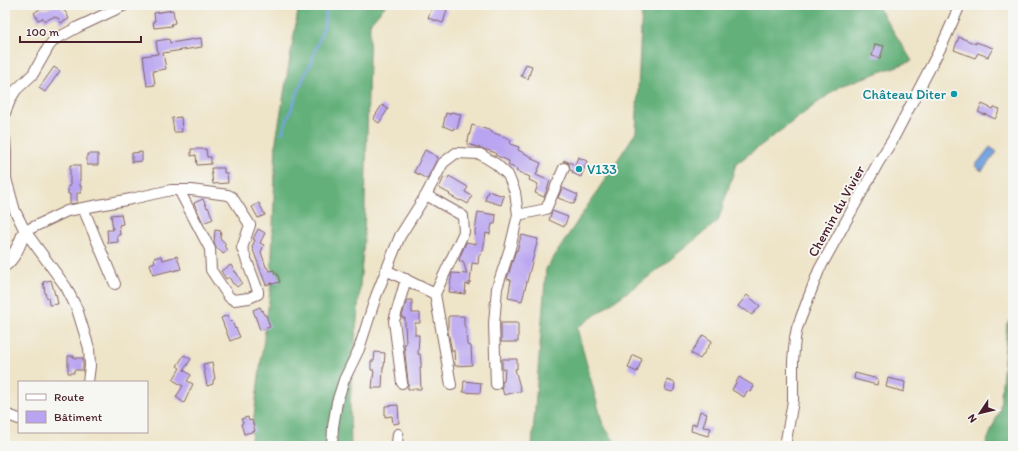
<svg xmlns="http://www.w3.org/2000/svg" width="1018" height="451" viewBox="0 0 1018 451" font-family="Itim,sans-serif">
<style>
.forest{fill:#63b07a;stroke:#566852}
.water{fill:#74a3dd;stroke:#5f6184}
.lines{fill:none;stroke-linecap:round;stroke-linejoin:round}
.stream{stroke:#74a3dd;stroke-width:2.5}
.building{fill:#b9a4f1}
.minor-casing{stroke:#836462;stroke-width:12}
.tertiary-casing{stroke:#836462;stroke-width:14}
.minor{stroke:#fff;stroke-width:10}
.tertiary{stroke:#fff;stroke-width:12}
.culture-dot{fill:#0f9aa8;stroke:#f6f6f2;stroke-width:1.5}
.labels{text-anchor:middle;stroke-width:4;stroke-linejoin:round;paint-order:stroke}
.culture-label{font-size:14px;fill:#0d838f;stroke:#f6f6f2;text-anchor:end}
.street-label{font-size:14px;fill:#4a1f2b;stroke:#f6f6f2}
</style>
<rect width="100%" height="100%" fill="#f6f6f2"/>
<filter id="ink" filterUnits="userSpaceOnUse"><feTurbulence type="fractalNoise" baseFrequency=".025" numOctaves="2"/><feDisplacementMap in="SourceGraphic" scale="8" xChannelSelector="R" yChannelSelector="G"/><feConvolveMatrix kernelMatrix="1 2 1 2 8 2 1 2 1" color-interpolation-filters="sRGB"/></filter>
<filter id="wash" filterUnits="userSpaceOnUse"><feTurbulence type="fractalNoise" baseFrequency=".012" numOctaves="4" result="noise"/><feDisplacementMap in="SourceGraphic" scale="16" xChannelSelector="R" yChannelSelector="G"/><feGaussianBlur stdDeviation="0.9" result="paint"/><feColorMatrix in="noise" values="0 0 0 0 0 0 0 0 0 0 0 0 0 0 0 0 0 1.4 0 .05"/><feComposite in="paint" operator="in"/></filter>
<g filter="url(#wash)">
<rect width="100%" height="100%" fill="#eee4c8"/>
<path class="forest" d="M299,5H386L370,23L364,240L350,401L351,446H250L271,284L276,141Z
M642,5H877L912,61L840,86L736,164L718,221L651,275L577,328L603,425L618,446H532L546,269L636,132Z
M1013,317V446H985L1000,409L1007,323Z"/>
<path class="water" d="M990,147L997,152L982,171L975,166Z"/>
<g class="lines">
<path class="stream" d="M282,133L303,79L310,65L324,26L327,5"/>
</g>
<g id="blocks">
<path class="building" d="M54,5H59L67,14L69,19L61,23L58,18L53,17L45,21L43,18L38,20L34,13L41,8L42,9H47Z
M433,5H442L441,8L447,10L443,23L428,18Z
M173,10L175,23L171,24L172,26L154,28L153,21H155L154,13Z
M959,37L976,44V42L993,48L988,57L978,53L975,58L954,50Z
M201,38L202,47L163,53L166,69L153,71L155,85L147,86L143,56L158,54L156,41L169,39L170,43Z
M875,44L884,46L880,58L872,56Z
M526,64L532,66L528,79L521,76Z
M54,67L60,71L45,92L39,88Z
M982,104L993,109L994,107L1000,109L995,119L985,114V115L978,112Z
M382,105L388,109L379,123L373,119Z
M451,112L461,114L457,129L454,128L453,130L443,126L446,113L450,114Z
M181,117L182,132H174L172,118Z
M472,125L492,131L491,132L508,138L511,140L510,144L519,147L518,150L532,157V159L541,163L536,175L550,181L544,197L535,193L538,184L529,180L530,177L516,171L517,169L508,165L509,161L495,155L496,153L481,148L467,144Z
M191,149H206L207,157H211V164L197,165L196,155L191,156Z
M425,150L438,157L427,179L414,172Z
M142,152V161L132,162V153Z
M87,154H98V165H87Z
M578,157L587,161L581,177L572,173L573,171L570,170L569,164L567,162H563L564,160L575,165Z
M70,165H80V186H81V193H77V203L70,204V194H68V186H70Z
M211,168H224V173H227L228,183L213,184Z
M449,176L468,187L465,192L472,196L468,204L461,200L460,201L449,195L450,194L439,188L444,177L448,179Z
M562,188L578,195L574,204L558,198Z
M488,191L504,196L501,205L485,200Z
M203,199L207,208L208,207L213,219L203,223L194,203Z
M259,203L265,215L258,218L252,207Z
M552,211L568,217L564,227L549,220Z
M478,212L496,215L495,224H492L490,234L486,233L483,251L482,250L481,255L479,254L478,264L472,263L470,283L469,282V285L466,284L465,294L449,292L452,273L467,274L463,261H459L460,257L466,242L476,244L475,231Z
M121,214L123,224L119,225L120,235H117L118,242L108,243L107,230H113L111,215Z
M258,229L265,233L260,243L264,245L261,252L266,267H267L269,271L274,270L275,274L277,273L280,282L272,284V283L266,285L252,247L255,240L253,239Z
M215,230L221,231L220,238L226,244L224,246L228,250L223,254L219,249H217L214,242Z
M522,235L538,239L522,301L508,298L511,280L507,279L516,250L517,251L521,236Z
M161,256L163,260L177,256L181,269L173,271V270L153,275L150,264L155,262L154,258Z
M231,265L235,272H236L242,283L237,287L234,284H233L229,277L226,279L221,271Z
M51,280L55,295L56,294L58,304L49,305L48,297H46L43,282Z
M747,295L760,306L752,315L744,309L743,310L738,306Z
M407,300H412V313H420V323H415V335H419L418,354H420L421,363V368H420L421,389H408V382L404,344H406L405,323V318H402V316Z
M260,307L262,311L263,310L264,315H266L270,327L260,330L253,310Z
M228,315L230,322L232,321L235,329L236,328L240,337L230,341L221,318Z
M449,316H464V325L466,329L467,345L471,346L472,365L455,366L454,350L452,351L448,332V317Z
M501,323H518V342H501Z
M703,335L712,341L700,359L691,353Z
M375,352L385,353L384,367H383L382,388H372L374,370H371V361H374Z
M184,355L191,359L184,370L191,375L187,381L193,384L184,403L176,397L183,386L173,380L180,368L177,366Z
M633,355L642,359L637,372L628,368Z
M68,356H74V358H83V370H74V373H68Z
M502,359H517V369H515L521,391L504,395L502,388L500,389L502,387V382L504,381L505,369H502Z
M212,362L215,379L213,380V384L207,386L203,364Z
M855,373L878,379L877,385L854,379Z
M739,377L754,386L751,392L747,391L744,397L732,390Z
M888,378L905,382L904,392L886,387Z
M667,380L675,383L674,390L672,392L665,390Z
M464,381L481,383L480,393L463,392Z
M398,405L399,423L393,424L392,416L385,417V406Z
M700,411L707,414L703,427L711,428L708,436L691,431L692,424L696,425Z
M248,417L249,421L252,420L255,431L244,434L241,424L243,423L241,419Z"/>
</g>
</g>
<g filter="url(#ink)">
<use href="#blocks" fill-opacity="0" stroke="#836462" stroke-width="1"/>
<g class="lines">
<g class="minor-casing">
<path id="minor" d="M5,113L11,98L16,90L33,74L49,46L54,40L78,27L125,5
M5,139L6,153V177
M5,175L15,211L25,231L66,287L77,309L89,348L90,366L88,382
M83,208L115,284
M518,215L546,209L564,168
M25,231L67,211L131,199L171,190H191L228,195L232,197L250,225L242,248L258,291V294L249,298L234,300L229,297L211,270L210,249L179,190
M386,270L435,294L464,232L463,216L426,195
M435,294L451,385
M402,383L394,321L406,279
M5,414L19,419
M332,446L333,427L337,402L344,380L359,349L376,296L400,236L426,195L443,163L456,153L480,154L496,164L508,175L515,192L518,215L510,248L497,288L494,324L496,384
M396,446L397,443L398,434
M785,446L793,401V361L795,338L797,328L819,270L878,163L892,141L943,43L960,5"/>
</g>
<g class="tertiary-casing">
<path id="tertiary" d="M5,265C15,258 20,242 25,231"/>
</g>
<use href="#minor" class="minor"/>
<use href="#tertiary" class="tertiary"/>
</g>
</g>
<g class="culture-dot">
<circle cx="954" cy="94" r="4"/>
<circle cx="579" cy="169" r="4"/>
</g>
<g class="labels">
<g class="culture-label">
<text x="946" y="99">Château Diter</text>
<text x="587" y="174" text-anchor="start">V133</text>
</g>
<g class="street-label">
<text transform="translate(836 211) rotate(-61)" y="5">Chemin du Vivier</text>
</g>
</g>
<rect width="1018" height="451" fill="none" stroke="#f6f6f2" stroke-width="20"/>
<rect x="18" y="381" width="130" height="52" fill="#f6f6f2" stroke="#b1a0a2"/>
<rect x="26" y="394" width="20" height="6" fill="#ffffff" stroke="#b1a0a2"/>
<text x="54" y="401" font-size="12" fill="#4a1f2b">Route</text>
<rect x="26" y="411" width="20" height="12" fill="#b9a4f1" stroke="#b1a0a2"/>
<text x="54" y="421" font-size="12" fill="#4a1f2b">Bâtiment</text>
<g transform="translate(980 413) rotate(235)" stroke="#f6f6f2" stroke-width="3" paint-order="stroke">
<path d="M0-3L7 15L0 10L-7 15Z" fill="#4a1f2b"/>
<text y="-6" font-size="11" font-weight="bold" text-anchor="middle" fill="#4a1f2b">N</text>
</g>
<path d="M20 36v6h121v-6" fill="none" stroke="#4a1f2b" stroke-width="2"/>
<text x="26" y="36" font-size="12" fill="#4a1f2b" stroke="#f6f6f2" stroke-width="3" paint-order="stroke">100 m</text>
</svg>
